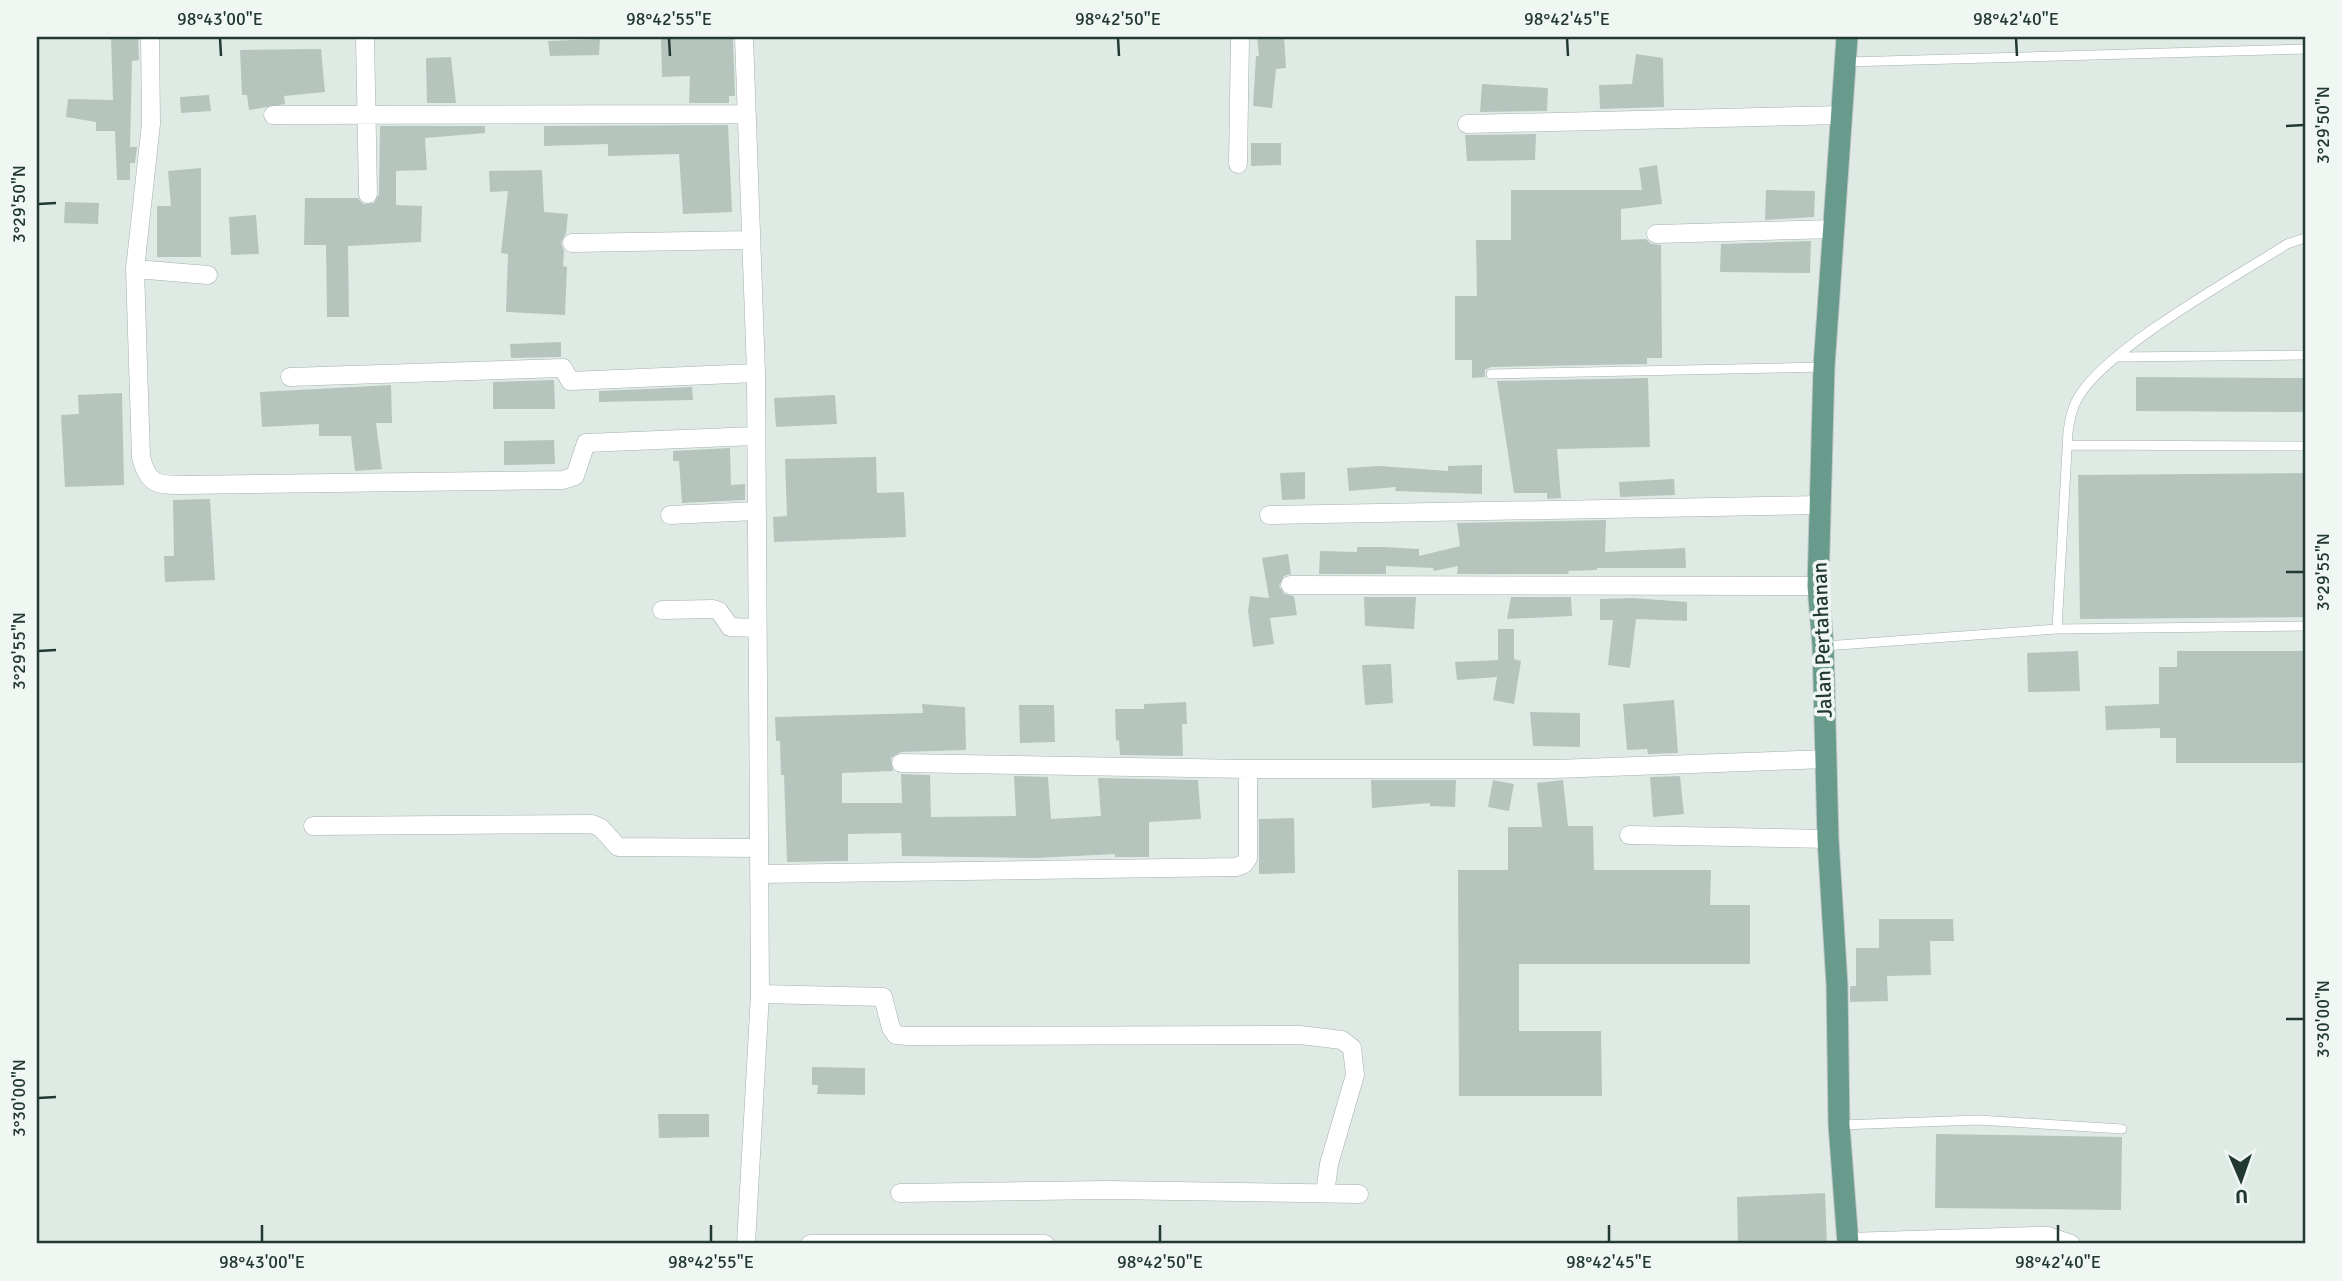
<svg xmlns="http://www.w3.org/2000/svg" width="2342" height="1281" viewBox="0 0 2342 1281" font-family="Signika,sans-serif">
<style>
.building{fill:#b6c4be}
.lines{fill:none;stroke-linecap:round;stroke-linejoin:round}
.service-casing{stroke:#a3b1ac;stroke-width:10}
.minor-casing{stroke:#a3b1ac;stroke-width:19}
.primary-casing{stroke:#c1c7c6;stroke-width:23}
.service{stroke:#fff;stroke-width:9}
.minor{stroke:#fff;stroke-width:18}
.primary{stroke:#699b8d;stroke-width:21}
.ticks{fill:none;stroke:#223832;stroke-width:2.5}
.labels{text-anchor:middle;stroke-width:7;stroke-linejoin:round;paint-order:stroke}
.street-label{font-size:21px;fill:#223832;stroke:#f0f7f3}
.neatline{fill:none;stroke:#223832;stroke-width:2.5}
.ticks-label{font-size:18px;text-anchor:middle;fill:#223832}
</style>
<rect width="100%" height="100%" fill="#e0eae5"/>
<path class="building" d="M111,37H138L139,60L132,61L130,147H137L135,163H130V180H117L115,131H96V122L66,117L68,99L113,100Z
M661,37H733L735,96H729V103H689L690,76L662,77Z
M1257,37H1284L1286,68L1276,69L1272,108L1253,106L1256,56H1259Z
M600,39L599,55L550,56L548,41Z
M321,49L325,92L284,96L285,104L249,110L247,95H242L240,50Z
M1636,54L1663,58L1664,107L1600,109L1599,85L1632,84Z
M451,57L456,103H427L426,58Z
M1482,84L1548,88L1547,111L1480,112Z
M209,95L211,111L181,113L180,97Z
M728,125L732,212L683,214L679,154L608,156V144L544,146V126Z
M380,126H485V133L425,138L427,170L396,171V205L422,206L421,242L348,246L349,317H327L326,245H304L305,198H358L363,204L374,203L379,194Z
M1536,134L1535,160L1467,161L1465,135Z
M1251,143H1281V165L1251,166Z
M1657,165L1662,204L1621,209V240L1646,239L1651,244L1661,245L1662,358H1647V364L1491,367L1485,370V377L1472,378V360H1455V296H1477L1476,240H1511V190H1642L1639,168Z
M201,168V257H157V206H171L168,171Z
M542,170L544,212L568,214L566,233L561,243L564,251L563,266L567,267L565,315L506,312L508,254L501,253L508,191L490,192L489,171Z
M1766,190L1815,191L1814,217L1765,220Z
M65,202L99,203L98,224L64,223Z
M256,215L259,254L231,255L229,217Z
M1811,241L1810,273L1720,272L1721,244Z
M561,342V357L511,358L510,344Z
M2136,377L2305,378V412L2136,411Z
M1648,378L1650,447L1557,449L1561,498L1547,499V493H1514L1497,381Z
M554,380L555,409H493V382Z
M391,385L392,423H376L382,469L355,471L351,436H319V424L262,427L260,392Z
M692,387L693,400L599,402V391Z
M122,393L124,485L65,487L61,415L79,414L78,395Z
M835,395L837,424L776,427L774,398Z
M554,440L555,464L504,465V441Z
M730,448L731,485L745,484V500L682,503L679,461H673V451Z
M876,457L877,493L904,492L906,537L774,542L773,517L787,516L785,459Z
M1482,465V494L1395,491L1396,487L1349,491L1347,468L1380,466L1448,471V466Z
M1305,472V499L1282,500L1280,473Z
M2305,473V617L2080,619L2078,475Z
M1674,479L1675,495L1620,497L1619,482Z
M210,499L215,580L165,582L164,556H174L173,500Z
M1606,520L1605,552L1685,548L1686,568H1597V570L1568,571L1569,574H1457L1458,566L1434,571L1433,568L1386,566V574H1319L1320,551L1357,552V547H1385L1419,549V556L1460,546L1457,523Z
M1288,554L1291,574L1284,576L1279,586L1284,594L1294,596L1297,615L1270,618L1274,644L1253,647L1248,611L1250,596L1269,598L1262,558Z
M1364,597H1416L1414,629L1365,626Z
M1511,597H1571L1572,616L1507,619Z
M1633,598L1687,602V621L1636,619L1630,668L1608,665L1613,620H1600V599Z
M1498,629H1514V659L1521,661L1514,704L1493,700L1497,677L1457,680L1455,662L1498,660Z
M2078,651L2080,691L2028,692L2027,653Z
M2177,651H2305V763H2176V738H2160V728L2106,730L2105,706L2159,704V667H2177Z
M1391,664L1393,703L1365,705L1362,665Z
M1674,700L1678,753L1648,754L1647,749L1627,750L1623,704Z
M1186,702L1187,724H1182L1183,756L1120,755L1119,740L1116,741L1115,709H1144V704Z
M922,704L965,707L966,750L901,752L891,758L893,771L842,773V803H902L901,774L930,775L931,817L1016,816L1014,776L1048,777L1051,819L1101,816L1098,778L1198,780L1201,819L1149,822V857H1115V854L1036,858L902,856L901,833L848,834V861L787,862L784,775H781L780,741H776L775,717L923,713Z
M1019,705H1054L1055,742L1020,743Z
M1530,712L1580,713V747L1533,746Z
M1680,776L1684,814L1653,817L1650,777Z
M1371,780H1456L1455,807L1430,806V803L1372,808Z
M1493,780L1514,784L1509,811L1488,807Z
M1563,780L1568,826H1593L1594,870H1711L1710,905H1750V964H1519V1031H1601L1602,1096H1459L1458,870H1508V827H1542L1537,783Z
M1294,818L1295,873L1259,874V819Z
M1879,919H1953L1954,941H1930L1931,975L1887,976L1888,1001L1850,1002V986H1856V948H1879Z
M812,1067L865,1068V1095L817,1094L818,1085H812Z
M658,1114H709V1137L659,1138Z
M1936,1134L2122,1137L2121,1210L1935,1208Z
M1825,1193L1827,1244H1738L1737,1197Z"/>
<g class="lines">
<g class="service-casing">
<path id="service" d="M1846,62L2305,49
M2118,357L2305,355
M1491,374L1824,367
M2067,445L2305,446
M2057,629L2068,432C2070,419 2072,407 2079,396C2110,346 2234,278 2287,244L2305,238
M1825,646L2057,629L2305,626
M1840,1125L1978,1120L2122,1129"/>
</g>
<g class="minor-casing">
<path id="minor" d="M150,37L151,124L135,269L141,457C148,485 157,485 184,485L563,480L575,476L586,443L755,436
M365,37L368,194
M744,37L756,373L760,994L746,1244
M273,115L746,114
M1467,124L1843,115
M1238,164L1240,37
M1656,234L1835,229
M572,243L751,240
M135,269L208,275
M290,377L563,368L570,381L756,373
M670,515L756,511
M1269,515L1822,505
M1290,585L1818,586
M662,610L713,609L719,611L730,627L757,628
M901,763L1248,769H1555L1827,759
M313,826L592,824L601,828L618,847L759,848
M1629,835L1828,839
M759,874L1236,867L1244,864L1248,858V769
M760,994L883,997L891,1028L896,1035L907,1036L1300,1035L1342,1040L1352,1048L1355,1075L1329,1164L1325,1193
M900,1193L1108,1190L1359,1194
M1848,1242L2036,1236H2048L2071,1244
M810,1244H1045"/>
</g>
<g class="primary-casing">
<path id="primary" d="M1847,37L1824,367L1818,586L1823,646L1828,839L1837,985L1839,1125L1848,1244"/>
</g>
<use href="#service" class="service"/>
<use href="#minor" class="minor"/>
<use href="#primary" class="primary"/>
</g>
<path class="ticks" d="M220,38L221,56M669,38L670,56M1118,38L1119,56M1567,38L1568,56M2016,38L2017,56M2286,126L2304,125M38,204L56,203M2286,572H2304M38,651L56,650M2286,1019H2304M38,1098L56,1097M262,1225V1242M711,1225V1242M1160,1225V1242M1609,1225V1242M2058,1225V1242"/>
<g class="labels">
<g class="street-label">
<text transform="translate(1822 640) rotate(-92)" y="7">Jalan Pertahanan</text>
</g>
</g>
<rect width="2342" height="1281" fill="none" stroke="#f0f7f3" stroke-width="77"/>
<g transform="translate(2241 1180) rotate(178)" stroke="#f0f7f3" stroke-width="5" paint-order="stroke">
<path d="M0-5L12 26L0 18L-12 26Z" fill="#223832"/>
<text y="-10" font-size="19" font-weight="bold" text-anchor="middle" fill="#223832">U</text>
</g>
<rect x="38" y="38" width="2266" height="1204" class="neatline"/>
<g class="ticks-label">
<text x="220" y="25">98°43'00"E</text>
<text x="669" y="25">98°42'55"E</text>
<text x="1118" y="25">98°42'50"E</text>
<text x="1567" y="25">98°42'45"E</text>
<text x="2016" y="25">98°42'40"E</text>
<text transform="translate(2323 125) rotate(-90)" y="6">3°29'50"N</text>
<text transform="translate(19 204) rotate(-90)" y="6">3°29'50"N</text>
<text transform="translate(2323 572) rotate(-90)" y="6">3°29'55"N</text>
<text transform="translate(19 651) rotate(-90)" y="6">3°29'55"N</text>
<text transform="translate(2323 1019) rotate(-90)" y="6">3°30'00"N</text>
<text transform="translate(19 1098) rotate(-90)" y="6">3°30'00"N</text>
<text x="262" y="1268">98°43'00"E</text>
<text x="711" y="1268">98°42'55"E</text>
<text x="1160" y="1268">98°42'50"E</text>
<text x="1609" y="1268">98°42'45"E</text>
<text x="2058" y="1268">98°42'40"E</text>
</g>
</svg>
